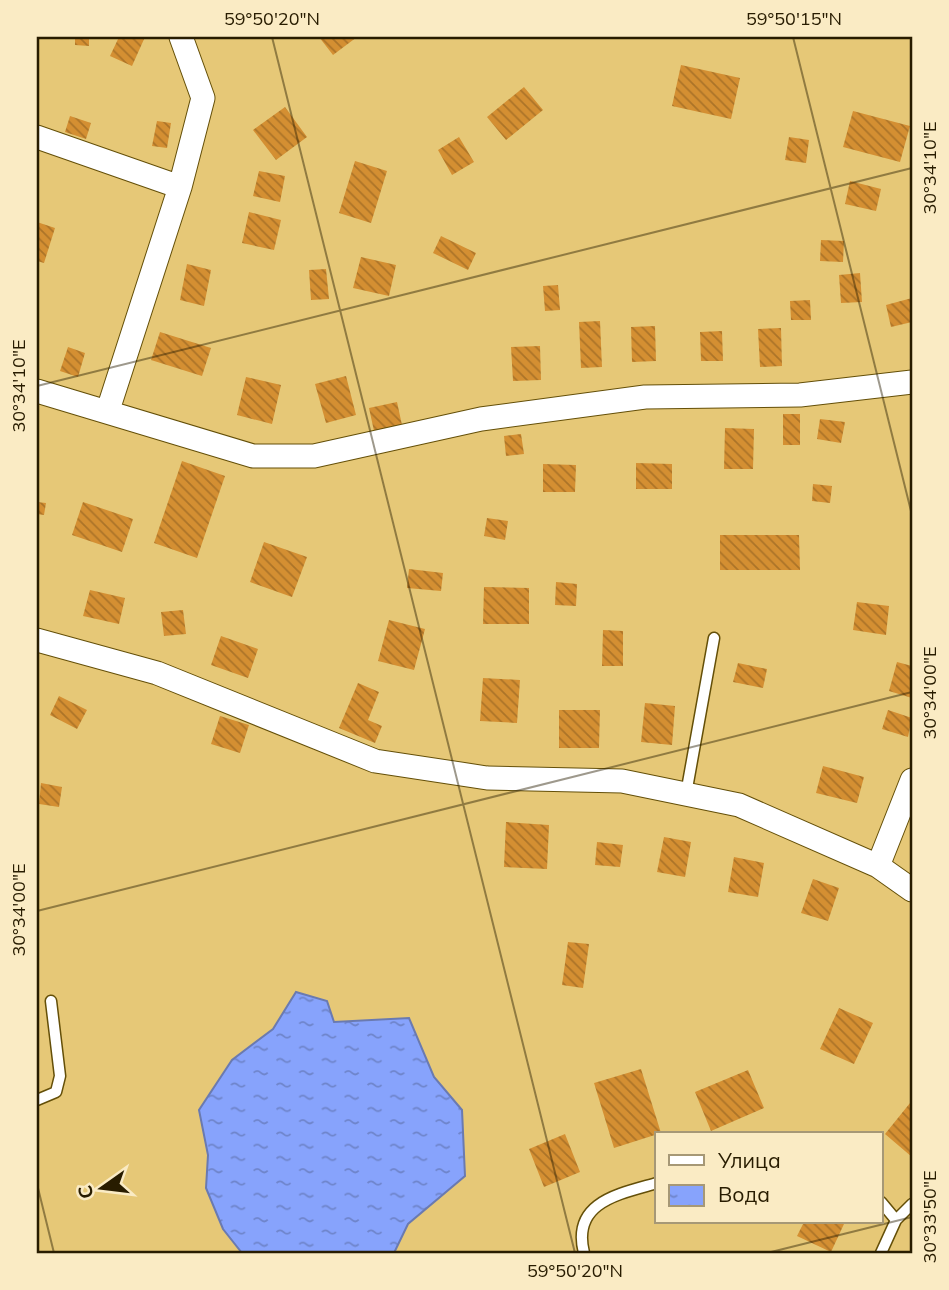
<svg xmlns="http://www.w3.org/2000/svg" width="949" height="1290" viewBox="0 0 949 1290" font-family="Mulish,sans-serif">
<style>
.water{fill:url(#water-ripples);stroke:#6a7ab0;stroke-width:2}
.building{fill:url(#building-back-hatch)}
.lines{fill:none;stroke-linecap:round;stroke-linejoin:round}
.lane-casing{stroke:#644f08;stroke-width:13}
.street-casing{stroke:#644f08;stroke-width:25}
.lane{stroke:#fff;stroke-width:10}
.street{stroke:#fff;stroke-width:23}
.ticks{fill:none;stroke:#281c00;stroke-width:2;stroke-opacity:0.45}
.neatline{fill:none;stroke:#281c00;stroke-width:2.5}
.ticks-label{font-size:18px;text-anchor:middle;fill:#281c00}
</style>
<defs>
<pattern id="water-ripples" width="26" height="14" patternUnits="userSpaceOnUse" patternTransform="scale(1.75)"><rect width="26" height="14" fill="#87a3fc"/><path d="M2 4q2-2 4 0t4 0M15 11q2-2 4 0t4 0" fill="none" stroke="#6e84ca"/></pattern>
<pattern id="building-back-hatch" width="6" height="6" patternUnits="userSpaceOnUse" patternTransform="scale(1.75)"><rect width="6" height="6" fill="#d48f32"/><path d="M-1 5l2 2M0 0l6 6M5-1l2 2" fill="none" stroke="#ac7428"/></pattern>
</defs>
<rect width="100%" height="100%" fill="#e6c877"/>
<path class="water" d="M296,992L327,1001L334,1022L409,1018L434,1077L462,1110L465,1176L408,1224L394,1253H242L223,1229L206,1188L208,1155L199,1110L232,1060L273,1029Z"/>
<path class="building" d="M75,37H89V46L75,45Z
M119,37H145L132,66L110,56Z
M319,37H357L333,55Z
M681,65L740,78L731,119L672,106Z
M524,87L543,110L506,140L487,117Z
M285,107L307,137L276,160L253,130Z
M853,111L910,126L900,162L843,147Z
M70,116L91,123L86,139L65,132Z
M157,121L171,123L167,148L152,146Z
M459,137L474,162L452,175L438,150Z
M789,137L809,140L806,163L785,160Z
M355,161L387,171L371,223L339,213Z
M259,171L285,176L280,202L253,196Z
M850,181L881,189L876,211L845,204Z
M249,212L281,220L274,250L242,243Z
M37,222L55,228L44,263L37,261Z
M441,236L476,253L468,270L433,253Z
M821,240L844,241L843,262L820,261Z
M361,257L396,265L389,296L353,288Z
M187,264L211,270L204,306L180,300Z
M326,269L329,299L311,300L309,270Z
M860,273L862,302L841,303L839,275Z
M558,285L560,310L545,311L543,286Z
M912,298V322L891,327L886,305Z
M810,300L811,320H791L790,301Z
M600,321L602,367L581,368L579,322Z
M655,326L656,361L632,362L631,327Z
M781,328L782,366L760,367L758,329Z
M722,331L723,361H701L700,332Z
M160,332L211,348L202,376L151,360Z
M540,346L541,380L513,381L511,347Z
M68,347L85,353L78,377L60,371Z
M346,376L356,415L326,423L315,384Z
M246,377L281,385L272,424L237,415Z
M397,402L402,425L374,431L369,408Z
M783,414H800V445H783Z
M820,419L845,422L841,443L817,439Z
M725,428L754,429L753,469H724Z
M521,434L524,454L506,456L504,436Z
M182,461L225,476L197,558L154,543Z
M636,463L672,464V489H636Z
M543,464L576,465L575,492H543Z
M813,484L832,486L830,503L812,501Z
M37,502L46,503L44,515L37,514Z
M83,502L133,519L122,552L72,535Z
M487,518L508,521L505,540L484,536Z
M720,535H799L800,570H720Z
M264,542L307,557L292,597L250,582Z
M409,569L443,573L441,591L407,588Z
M556,582L577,584L576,606L555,605Z
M484,587L529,588V624H483Z
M90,590L125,598L119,624L83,616Z
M857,602L889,606L886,635L853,630Z
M183,610L186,634L164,636L161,612Z
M389,620L425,629L414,670L378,661Z
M603,630L623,631V666H602Z
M221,636L258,649L248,678L211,665Z
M897,662L912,666V698L889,691Z
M738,663L767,669L763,688L733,682Z
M483,678L520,680L517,723L480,721Z
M358,683L379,692L368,720L382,726L375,743L339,728Z
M59,696L87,710L77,729L50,715Z
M645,703L675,706L672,745L641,742Z
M559,710H600L599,748H559Z
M888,710L912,718L908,737L882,729Z
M220,716L249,725L240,753L211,744Z
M823,766L864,777L857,803L816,793Z
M41,783L62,787L59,807L39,804Z
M506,822L549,825L547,869L504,867Z
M664,837L691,842L685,877L657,872Z
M597,842L623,845L620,867L595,865Z
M734,857L764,863L758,897L728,892Z
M813,879L839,888L828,921L801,913Z
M568,942L589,944L583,988L562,985Z
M839,1008L873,1023L854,1064L820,1049Z
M641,1069L661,1133L614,1148L594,1083Z
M748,1070L764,1108L711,1131L695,1092Z
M910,1103L912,1105V1157L885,1134Z
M565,1134L580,1172L544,1187L529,1149Z
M804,1222L844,1224L831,1252L797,1236Z"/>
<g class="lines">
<g class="lane-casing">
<path id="lane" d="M686,794L714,638
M37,1100L56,1092L60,1076L51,1001
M881,1202L896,1220L912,1204
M584,1253C571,1202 619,1194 657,1183
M881,1253L896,1220"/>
</g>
<g class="street-casing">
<path id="street" d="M37,137L180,187
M37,391L253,456H314L481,419L645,397L800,395L912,382
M108,410L180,187L203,98L181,37
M37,640L157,673L375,761L487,778L622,781L739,805L878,866L912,890
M878,866L912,780"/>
</g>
<use href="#lane" class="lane"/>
<use href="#street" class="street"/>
</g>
<path class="ticks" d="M272,37L575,1253M793,37L912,515M37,386L912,168M37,911L912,692M37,1184L54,1253M767,1253L912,1217"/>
<rect width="949" height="1290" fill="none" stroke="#faebc4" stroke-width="77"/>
<rect x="655" y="1132" width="228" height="91" fill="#faebc4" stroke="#a69876" stroke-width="2"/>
<rect x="669" y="1155" width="35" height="10" fill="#ffffff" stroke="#a69876" stroke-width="2"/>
<text x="718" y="1168" font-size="21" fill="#281c00">Улица</text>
<rect x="669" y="1185" width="35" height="21" fill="url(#water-ripples)" stroke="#a69876" stroke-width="2"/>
<text x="718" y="1202" font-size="21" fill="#281c00">Вода</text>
<g transform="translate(102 1188) rotate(256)" stroke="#faebc4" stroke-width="5" paint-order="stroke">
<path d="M0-5L12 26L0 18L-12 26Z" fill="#281c00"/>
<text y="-10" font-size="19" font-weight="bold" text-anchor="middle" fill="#281c00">С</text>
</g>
<rect x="38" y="38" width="873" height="1214" class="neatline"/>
<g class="ticks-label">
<text x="272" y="25">59°50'20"N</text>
<text x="794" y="25">59°50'15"N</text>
<text transform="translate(930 168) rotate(-90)" y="6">30°34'10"E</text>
<text transform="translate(19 386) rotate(-90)" y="6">30°34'10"E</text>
<text transform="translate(930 693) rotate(-90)" y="6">30°34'00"E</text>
<text transform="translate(19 910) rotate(-90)" y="6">30°34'00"E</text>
<text transform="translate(930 1217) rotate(-90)" y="6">30°33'50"E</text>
<text x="575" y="1277">59°50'20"N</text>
</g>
</svg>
